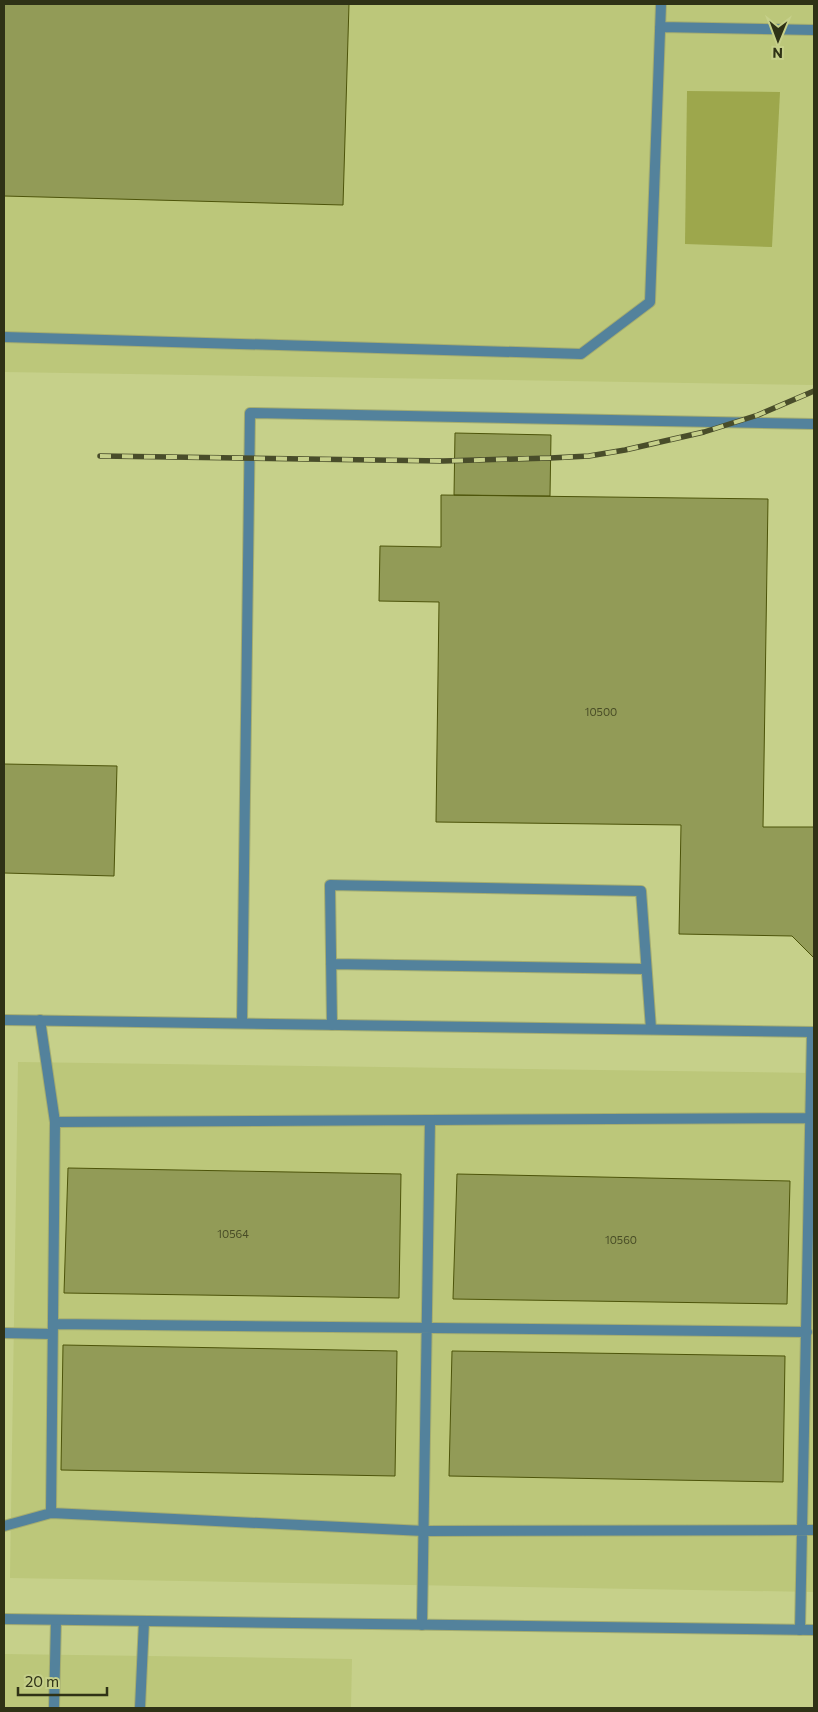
<svg xmlns="http://www.w3.org/2000/svg" width="818" height="1712" viewBox="0 0 818 1712" font-family="Commissioner,sans-serif">
<style>
.built{fill:#bcc77a}
.green{fill:#9da74c}
.building{fill:#929b57;stroke:#4d540a}
.lines{fill:none;stroke-linecap:round;stroke-linejoin:round}
.lane-casing{stroke:#a5ad70;stroke-width:12}
.street-casing{stroke:#a5ad70;stroke-width:12}
.lane{stroke:#53829c;stroke-width:10}
.street{stroke:#53829c;stroke-width:10}
.rail-casing{stroke:#494d2a;stroke-width:5.5}
.rail{stroke:#c6d08a;stroke-width:4;stroke-dasharray:11;stroke-linecap:butt}
.labels{text-anchor:middle;stroke-width:4;stroke-linejoin:round;paint-order:stroke}
.number-label{font-size:11px;fill:#484c26}
</style>
<rect width="100%" height="100%" fill="#c6d08a"/>
<path class="built" d="M4,4H814V385L4,372Z
M18,1062L814,1073V1592L10,1578Z
M4,1654L352,1659L351,1708H4Z"/>
<path class="green" d="M687,91L780,92L772,247L685,244Z"/>
<path class="building" d="M4,4H349L343,205L4,196Z
M455,433L551,435L550,496L454,495Z
M441,495L768,499L763,827H814V958L792,936L679,934L681,825L436,822L439,602L379,601L380,546L441,547Z
M4,764L117,766L114,876L4,873Z
M68,1168L401,1174L399,1298L64,1293Z
M457,1174L790,1181L787,1304L453,1299Z
M63,1345L397,1351L395,1476L61,1470Z
M452,1351L785,1356L783,1482L449,1476Z"/>
<g class="lines">
<g class="lane-casing">
<path id="lane" d="M660,27L814,30
M4,337L581,354L650,302L661,4
M331,964L646,969
M40,1020L55,1122
M242,1023L250,413L814,424
M332,1025L330,885L641,891L651,1029
M430,1120L814,1118
M53,1324L807,1332
M4,1333L52,1334
M4,1526L51,1513
M422,1625L430,1120L55,1122L51,1513L424,1531L814,1530
M800,1630L812,1032
M54,1708L56,1620
M140,1708L144,1621"/>
</g>
<g class="street-casing">
<path id="street" d="M4,1020L814,1032
M4,1619L814,1630"/>
</g>
<use href="#lane" class="lane"/>
<use href="#street" class="street"/>
<g class="rail-casing">
<path id="rail" d="M100,456L443,461L550,458L589,456L625,450L704,432L758,415L814,391"/>
</g>
<use href="#rail" class="rail"/>
</g>
<g class="labels">
<g class="number-label">
<text x="601" y="716">10500</text>
<text x="233" y="1238">10564</text>
<text x="621" y="1244">10560</text>
</g>
</g>
<rect width="818" height="1712" fill="none" stroke="#2f3216" stroke-width="10"/>
<g transform="translate(778 40) rotate(181)" stroke="#c6d08a" stroke-width="4" paint-order="stroke">
<path d="M0-4L9 19L0 12L-9 19Z" fill="#2f3216"/>
<text y="-8" font-size="14" font-weight="bold" text-anchor="middle" fill="#2f3216">N</text>
</g>
<path d="M18 1687v8h89v-8" fill="none" stroke="#2f3216" stroke-width="2.5"/>
<text x="25" y="1687" font-size="15" fill="#2f3216" stroke="#c6d08a" stroke-width="4" paint-order="stroke">20 m</text>
</svg>
